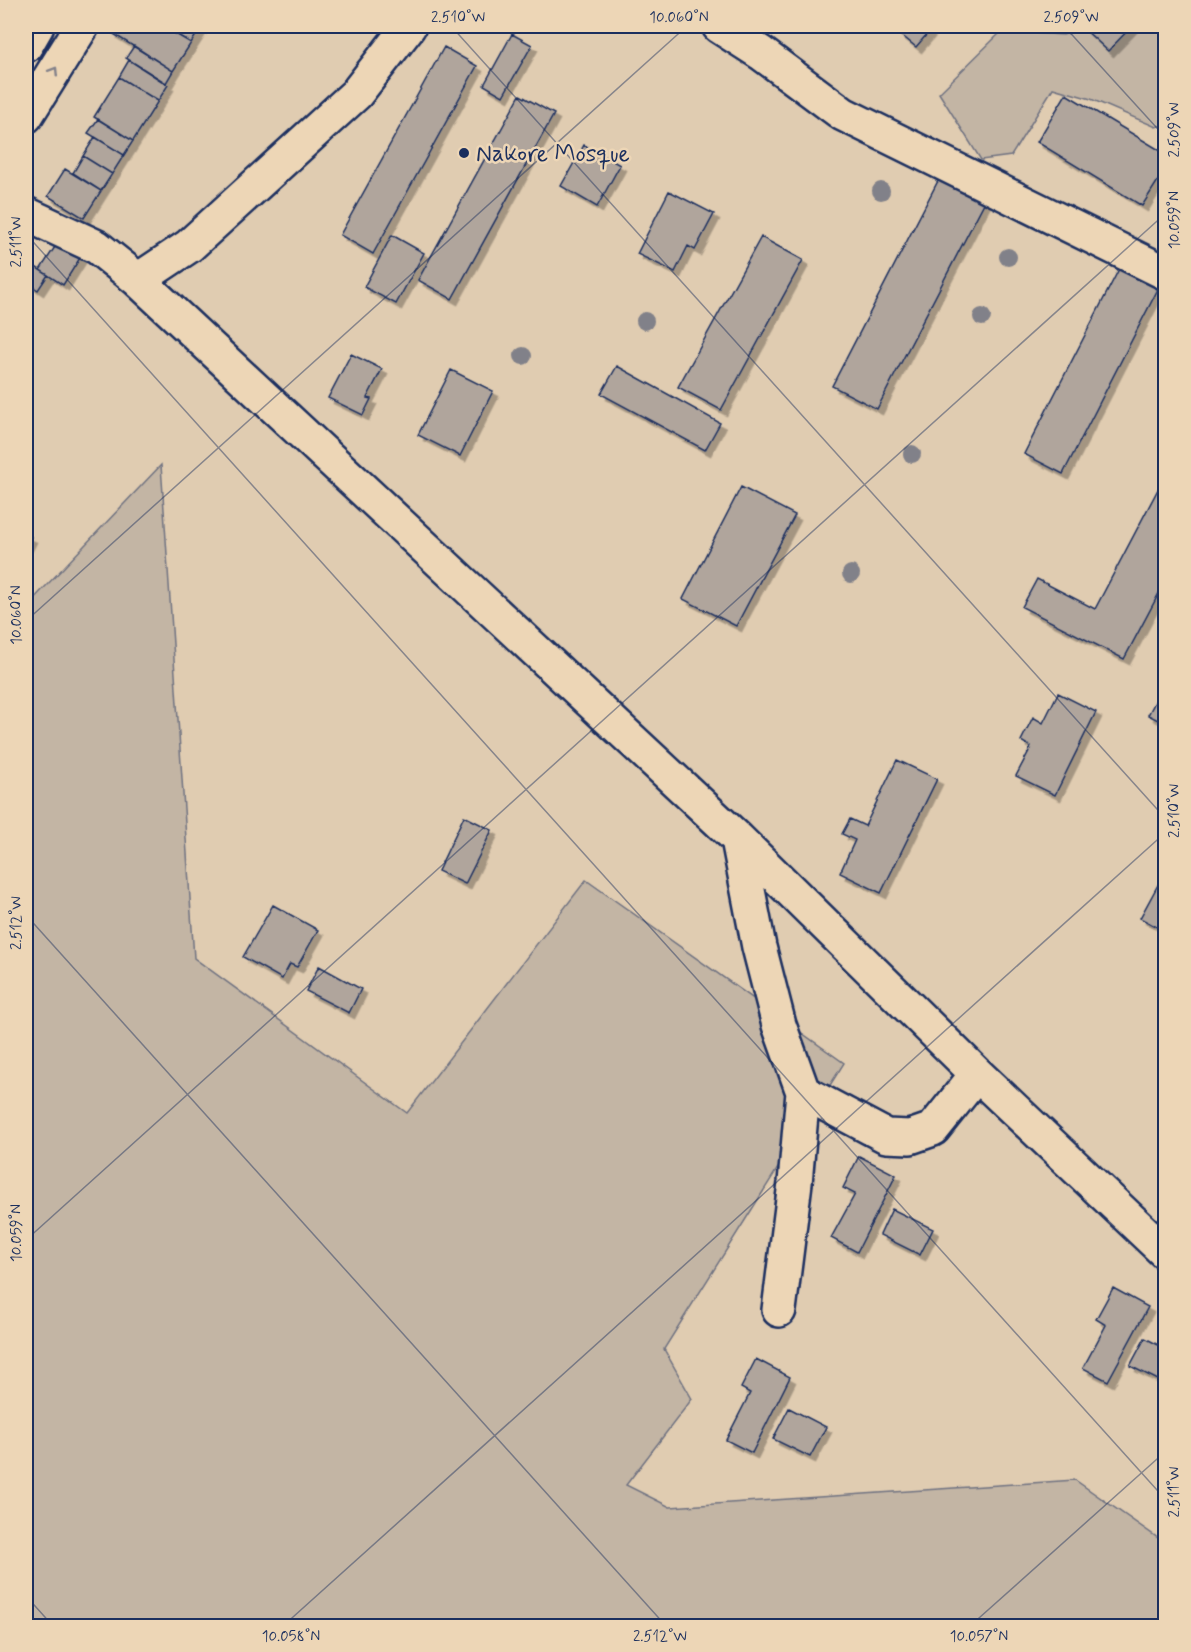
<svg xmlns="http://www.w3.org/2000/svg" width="1191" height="1652" viewBox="0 0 1191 1652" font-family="Mynerve,sans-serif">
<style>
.green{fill:#c3b5a4;stroke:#6f7281;stroke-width:1.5}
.building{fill:#b0a59c;stroke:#1b2f5e;stroke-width:1.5;filter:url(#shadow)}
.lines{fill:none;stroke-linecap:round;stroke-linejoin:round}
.street-casing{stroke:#1b2f5e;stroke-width:38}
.primary-casing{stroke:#1b2f5e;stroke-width:38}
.street{stroke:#edd6b6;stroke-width:33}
.primary{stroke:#edd6b6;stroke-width:33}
.tree{fill:#818189}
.oneway{stroke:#84828a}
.ticks{fill:none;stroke:#1b2f5e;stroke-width:1.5;stroke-opacity:0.45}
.poi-dot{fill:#1b2f5e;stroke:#edd6b6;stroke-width:2}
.labels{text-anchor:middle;stroke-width:5;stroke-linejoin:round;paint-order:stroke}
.poi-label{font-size:24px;fill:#1b2f5e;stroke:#edd6b6;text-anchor:start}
.neatline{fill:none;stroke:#1b2f5e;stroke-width:2}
.ticks-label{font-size:15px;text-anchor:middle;fill:#1b2f5e}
</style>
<defs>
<filter id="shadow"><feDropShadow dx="5.5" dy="5.5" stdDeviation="0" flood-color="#0004"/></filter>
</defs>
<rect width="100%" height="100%" fill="#e0ccb1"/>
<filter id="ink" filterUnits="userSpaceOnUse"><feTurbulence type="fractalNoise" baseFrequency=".0167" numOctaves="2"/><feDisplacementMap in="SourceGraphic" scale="12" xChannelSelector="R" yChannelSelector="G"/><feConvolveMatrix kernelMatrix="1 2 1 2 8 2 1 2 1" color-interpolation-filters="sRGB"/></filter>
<g filter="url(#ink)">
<path class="green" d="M1094,26H1165V124L1156,127L1091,99L1053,88L1011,156L981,160L939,93L1002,31L1063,35Z
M161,465L194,958L407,1113L586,880L844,1063L664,1349L692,1399L626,1485L670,1507L1075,1480L1165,1543V1626H26V607Z"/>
<path class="building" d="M116,26H162L191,43L173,71L112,33Z
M182,26H202L191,43L176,34Z
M890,26H934L916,47Z
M1081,26H1132L1108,51Z
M512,34L532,45L503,96L484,85Z
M134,46L173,71L166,83L126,58Z
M444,47L477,66L373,254L340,235Z
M129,60L168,85L158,101L119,77Z
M119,77L158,101L133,141L94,117Z
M1066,94L1166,154V168L1142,206L1037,142Z
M520,95L554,114L452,299L418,280Z
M98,119L133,141L124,155L88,133Z
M95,137L124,155L112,174L83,156Z
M584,145L620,165L597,207L561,186Z
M83,156L112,174L101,191L73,173Z
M65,169L101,191L84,218L48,196Z
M940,177L985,201L877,409L832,386Z
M669,191L714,214L695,250L688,246L675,272L637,254Z
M392,235L424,253L396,304L364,287Z
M62,236L85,250L63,285L40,270Z
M761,237L803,260L721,410L678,387Z
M26,261L48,275L38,290L26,282Z
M1119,269L1158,289L1063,474L1024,454Z
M351,354L382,369L367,398L371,399L363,415L328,398Z
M617,366L720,423L705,450L601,394Z
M451,370L493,391L460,456L418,435Z
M1166,474V580L1124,659L1022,607L1037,579L1095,609Z
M741,487L795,515L736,626L683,599Z
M26,535L31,537L26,547Z
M1166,681V724L1148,715Z
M1058,693L1096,712L1055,795L1016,776L1031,747L1021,741L1033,717L1043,723Z
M897,760L937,779L881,893L840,873L855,840L842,834L850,819L865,826Z
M464,816L492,830L465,884L438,871Z
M1166,870V932L1140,918Z
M273,905L318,930L297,967L290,964L282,979L243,957Z
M319,966L361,989L349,1013L306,991Z
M859,1156L896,1175L857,1252L831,1238L855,1194L843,1188Z
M892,1209L933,1229L920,1255L880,1235Z
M1113,1288L1148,1307L1108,1381L1083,1368L1106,1325L1096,1319Z
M1145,1338L1166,1349V1384L1130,1366Z
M756,1359L790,1377L752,1453L726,1440L750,1393L741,1388Z
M789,1408L826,1427L810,1457L773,1439Z"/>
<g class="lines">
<g class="street-casing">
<path id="street" d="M719,26L761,53L843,114L1166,273
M26,214L97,247L138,280L189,246L356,94L409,26
M138,280L738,839L977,1074L1166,1253
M738,839L759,947L779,1025L803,1092L795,1183L779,1310
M803,1092L886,1136L910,1137L933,1129L977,1074"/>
</g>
<g class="primary-casing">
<path id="primary" d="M26,45L37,26
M26,116L82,26"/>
</g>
<use href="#street" class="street"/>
<use href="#primary" class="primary"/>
</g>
<g class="tree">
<circle cx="881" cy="191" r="9"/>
<circle cx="1008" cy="257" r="9"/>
<circle cx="982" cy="317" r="9"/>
<circle cx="645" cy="321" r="9"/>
<circle cx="523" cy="356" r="9"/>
<circle cx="912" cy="454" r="9"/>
<circle cx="851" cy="574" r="9"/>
</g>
<defs><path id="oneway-chevron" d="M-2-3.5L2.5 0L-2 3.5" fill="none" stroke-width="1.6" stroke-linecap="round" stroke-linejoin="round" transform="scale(1.5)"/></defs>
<use class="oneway" href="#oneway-chevron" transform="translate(54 71) rotate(-58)"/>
</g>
<path class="ticks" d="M451,26L1166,819M1064,26L1166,138M26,234L1166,1500M26,621L687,26M26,915L666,1626M26,1240L1166,213M26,1596L53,1626M283,1626L1166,832M970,1626L1166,1451"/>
<circle class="poi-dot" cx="464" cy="153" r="6"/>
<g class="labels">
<g class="poi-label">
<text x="476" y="161">Nakore Mosque</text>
</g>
</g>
<rect width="1191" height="1652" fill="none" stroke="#edd6b6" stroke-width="66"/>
<rect x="33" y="33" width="1125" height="1586" class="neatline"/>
<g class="ticks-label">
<text x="458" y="22">2.510°W</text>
<text x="679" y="22">10.060°N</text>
<text x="1071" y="22">2.509°W</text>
<text transform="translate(1174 130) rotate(-90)" y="5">2.509°W</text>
<text transform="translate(1174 220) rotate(-90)" y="5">10.059°N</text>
<text transform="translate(16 242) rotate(-90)" y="5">2.511°W</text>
<text transform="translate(16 615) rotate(-90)" y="5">10.060°N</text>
<text transform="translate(1174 811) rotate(-90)" y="5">2.510°W</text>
<text transform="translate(16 923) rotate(-90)" y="5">2.512°W</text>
<text transform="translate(16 1233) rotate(-90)" y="5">10.059°N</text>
<text transform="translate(1174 1492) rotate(-90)" y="5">2.511°W</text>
<text x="291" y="1641">10.058°N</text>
<text x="660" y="1641">2.512°W</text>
<text x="979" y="1641">10.057°N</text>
</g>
</svg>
